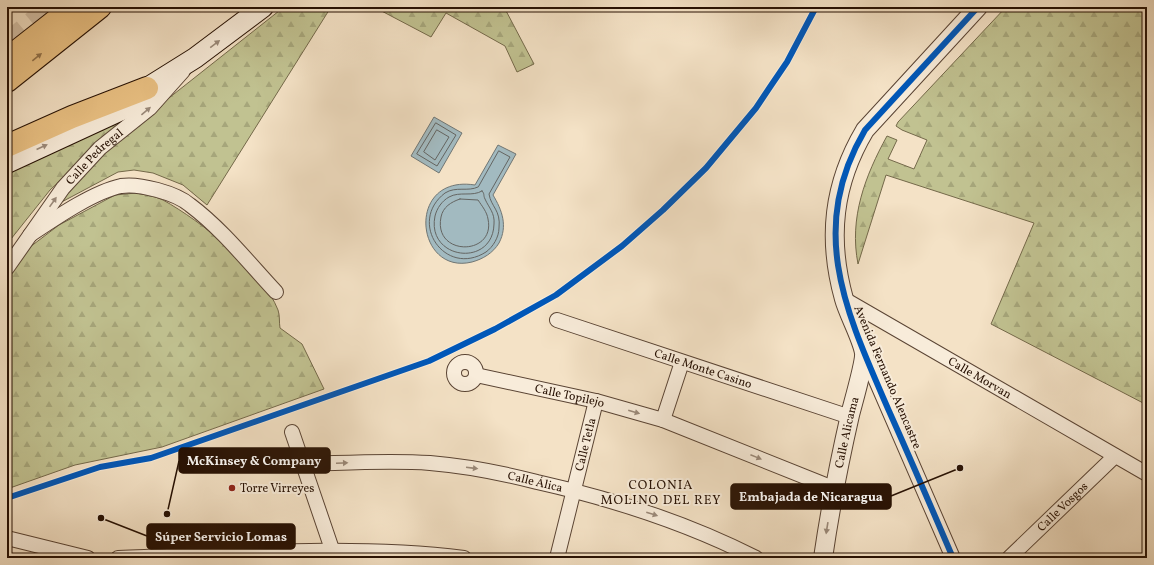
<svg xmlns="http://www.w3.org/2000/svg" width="1154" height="565" viewBox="0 0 1154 565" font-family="Vollkorn,serif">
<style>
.forest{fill:url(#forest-firs);stroke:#74694a}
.water{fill:#a2bac0;stroke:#707674}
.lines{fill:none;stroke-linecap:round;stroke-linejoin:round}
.shore{stroke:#646562;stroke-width:1}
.motorway-tunnel{stroke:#d5c2a9;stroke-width:22;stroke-dasharray:22 11;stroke-linecap:butt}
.minor-casing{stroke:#5a4434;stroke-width:16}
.tertiary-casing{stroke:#5a4434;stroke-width:20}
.secondary-casing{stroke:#261003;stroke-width:22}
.motorway-casing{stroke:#261003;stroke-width:24}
.minor{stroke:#f8ecda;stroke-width:14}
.tertiary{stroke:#f8ecda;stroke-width:18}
.secondary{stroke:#f8ecda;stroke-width:20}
.motorway{stroke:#eac183;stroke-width:22}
.cycleway-casing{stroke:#f8ecda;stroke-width:8}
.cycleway{stroke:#0057b8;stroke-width:6}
.oneway{fill:#9a8979}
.oneway2{fill:#927149}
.poi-dot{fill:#8f2418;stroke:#f8ecda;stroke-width:1.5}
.labels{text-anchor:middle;stroke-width:4;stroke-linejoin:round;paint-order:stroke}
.street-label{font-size:12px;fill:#261003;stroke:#f8ecda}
.poi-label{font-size:12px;fill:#261003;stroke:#f8ecda;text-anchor:start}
.neighbourhood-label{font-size:13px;letter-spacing:1px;fill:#261003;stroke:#f8ecda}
.leader{fill:none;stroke:#261003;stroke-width:1.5}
.callout-dot{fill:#261003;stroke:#f8ecda;stroke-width:1.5}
.callout{fill:#261003;stroke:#261003;stroke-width:1.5}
.callout-label{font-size:13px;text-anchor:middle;font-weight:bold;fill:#fff}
</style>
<defs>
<pattern id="forest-firs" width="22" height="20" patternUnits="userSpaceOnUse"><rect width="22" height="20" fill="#c1c291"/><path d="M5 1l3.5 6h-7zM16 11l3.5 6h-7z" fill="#a6a67b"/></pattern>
</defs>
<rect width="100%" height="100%" fill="#f4e2c6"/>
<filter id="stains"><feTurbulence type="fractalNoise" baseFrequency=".005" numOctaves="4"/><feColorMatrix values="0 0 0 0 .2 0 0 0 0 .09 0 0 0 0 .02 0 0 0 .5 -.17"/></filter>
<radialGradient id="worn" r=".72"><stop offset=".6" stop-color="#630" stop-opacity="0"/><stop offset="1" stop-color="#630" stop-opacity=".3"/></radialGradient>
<path class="forest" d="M284,7H331L207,205L183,185L153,173L134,170L118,172L56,205L98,158L155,109Z
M374,7H504L534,64L517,72L505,46L446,13L431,37Z
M1006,7H1147V405L991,324L1034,223L886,175L858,264C849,218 865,176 887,136L897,140L888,159L914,169L927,140L902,130L896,126L898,122Z
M117,121L120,124L50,190L7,244V173Z
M136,193C145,195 155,196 163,200C201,221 262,269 278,310C280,315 279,323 280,328L302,344L324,389L162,447L75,465L7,489V281L26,250L59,225L115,195Z"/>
<path class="water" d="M434,117L462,133L439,173L411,156Z
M498,145L516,154L493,195C502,210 508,226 499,243C493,253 483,259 472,262C415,276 405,174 475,185Z"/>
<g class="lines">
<path class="shore" d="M436,123L456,135L437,166L417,154Z
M437,130L449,137L435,160L424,152Z
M499,151L510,157L489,194C491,207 501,210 499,228C499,237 493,247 486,252C445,278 407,222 445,193C456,186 468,192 478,187Z
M482,191C485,194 483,195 485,199C489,208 495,213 494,224C493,268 426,260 435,216C437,208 442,201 449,197C460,191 472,197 482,191Z
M460,199L478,200C482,206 487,212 488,219C496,256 433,257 441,217C443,207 451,202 460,199Z"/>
<path class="motorway-tunnel" d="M7,44L51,7"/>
<g class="minor-casing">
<g id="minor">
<path d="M30,235C54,219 93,192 121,186C139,183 176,193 190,205C222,229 248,262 276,292"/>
<path id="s1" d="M7,268L63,188L100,148L150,108L183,71"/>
<path id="s2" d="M844,299L1147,474"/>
<path id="s3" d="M557,320L850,417"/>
<path d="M864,353L953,558"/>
<circle cx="465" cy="373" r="11"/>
<path id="s4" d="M476,375L596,401L663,420L833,488"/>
<path d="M663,420L682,362"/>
<path d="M292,432L335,558"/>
<path id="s5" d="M303,464C345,463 388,460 430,463C466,466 502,473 537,482C613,499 687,523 756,558"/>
<path d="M7,538L88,558"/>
<path d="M118,558C230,554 353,544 464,558"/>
<path id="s6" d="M557,558L596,401"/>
<path id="s7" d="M1009,558L1115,456"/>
</g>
</g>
<g class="tertiary-casing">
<g id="tertiary">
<path id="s8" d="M823,558C830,510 839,463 850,415C853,403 865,362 864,353C862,339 848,314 844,299C827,238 833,184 865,130L978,7"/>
</g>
</g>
<g class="secondary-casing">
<path id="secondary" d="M7,163L126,108L147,88L195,58L263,7"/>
</g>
<g class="motorway-casing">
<path id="motorway" d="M7,59L73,7
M7,81L100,7
M7,146L72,117L147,88"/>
</g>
<use href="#minor" class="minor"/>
<use href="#tertiary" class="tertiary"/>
<use href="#secondary" class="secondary"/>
<use href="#motorway" class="motorway"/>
<g class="cycleway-casing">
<path id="cycleway" d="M7,498L100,467L151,458L429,361L495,329L556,295L622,246L663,210L706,168L756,108L770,87L787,62L816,7
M953,558C932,509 911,460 889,411C847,314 806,231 865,130L978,7"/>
</g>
<use href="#cycleway" class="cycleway"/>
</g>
<defs><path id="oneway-solid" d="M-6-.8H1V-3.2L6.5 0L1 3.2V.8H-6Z"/></defs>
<g class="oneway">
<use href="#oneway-solid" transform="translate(215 44) rotate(-37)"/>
<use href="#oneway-solid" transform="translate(146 111) rotate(-40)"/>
<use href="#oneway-solid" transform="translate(42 147) rotate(-25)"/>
<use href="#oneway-solid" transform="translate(53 202) rotate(-55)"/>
<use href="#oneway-solid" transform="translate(634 412) rotate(16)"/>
<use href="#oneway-solid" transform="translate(756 457) rotate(22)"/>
<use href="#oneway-solid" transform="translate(342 463) rotate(-2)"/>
<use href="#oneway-solid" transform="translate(472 468) rotate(7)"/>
<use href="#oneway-solid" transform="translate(652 514) rotate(17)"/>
<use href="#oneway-solid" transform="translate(827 528) rotate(99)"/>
</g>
<use class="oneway2" href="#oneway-solid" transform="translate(37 57) rotate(-39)"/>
<circle class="poi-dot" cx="232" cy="488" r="4"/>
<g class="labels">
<g class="street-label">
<text dy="4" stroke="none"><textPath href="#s1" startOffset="142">Calle Pedregal</textPath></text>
<text dy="4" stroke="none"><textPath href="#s3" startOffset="154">Calle Monte Casino</textPath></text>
<text transform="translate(888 377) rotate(67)" y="4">Avenida Fernando Alencastre</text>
<text dy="4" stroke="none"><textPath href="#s2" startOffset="157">Calle Morvan</textPath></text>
<text dy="4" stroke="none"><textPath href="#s4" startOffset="96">Calle Topilejo</textPath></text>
<text dy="4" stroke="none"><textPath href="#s8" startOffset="128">Calle Alicama</textPath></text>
<text dy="4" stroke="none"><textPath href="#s6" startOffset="117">Calle Tetla</textPath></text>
<text dy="4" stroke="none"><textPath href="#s5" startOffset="234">Calle Álica</textPath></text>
<text dy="4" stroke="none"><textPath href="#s7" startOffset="74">Calle Vosgos</textPath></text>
</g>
<g class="poi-label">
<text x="240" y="492">Torre Virreyes</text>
</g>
<g class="neighbourhood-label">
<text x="661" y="489">COLONIA<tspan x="661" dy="15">MOLINO DEL REY</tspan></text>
</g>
</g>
<path class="leader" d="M167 514L179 461M960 468L891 496M101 518L147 536"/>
<g class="callout-dot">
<circle cx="167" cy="514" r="4"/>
<circle cx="960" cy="468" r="4"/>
<circle cx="101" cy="518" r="4"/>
</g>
<g class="callout">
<rect x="179" y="448" width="151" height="25" rx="4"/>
<rect x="731" y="484" width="160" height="25" rx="4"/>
<rect x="147" y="524" width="148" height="25" rx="4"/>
</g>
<g class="callout-label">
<text x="254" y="465">McKinsey &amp; Company</text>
<text x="811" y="501">Embajada de Nicaragua</text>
<text x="221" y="541">Súper Servicio Lomas</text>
</g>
<rect width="1154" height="565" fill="none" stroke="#f4e2c6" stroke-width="24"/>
<rect x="8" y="8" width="1138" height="549" fill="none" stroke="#261003" stroke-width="2"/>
<rect x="12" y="12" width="1130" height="541" fill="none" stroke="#261003"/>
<rect width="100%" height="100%" filter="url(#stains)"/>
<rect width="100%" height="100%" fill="url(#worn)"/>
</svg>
